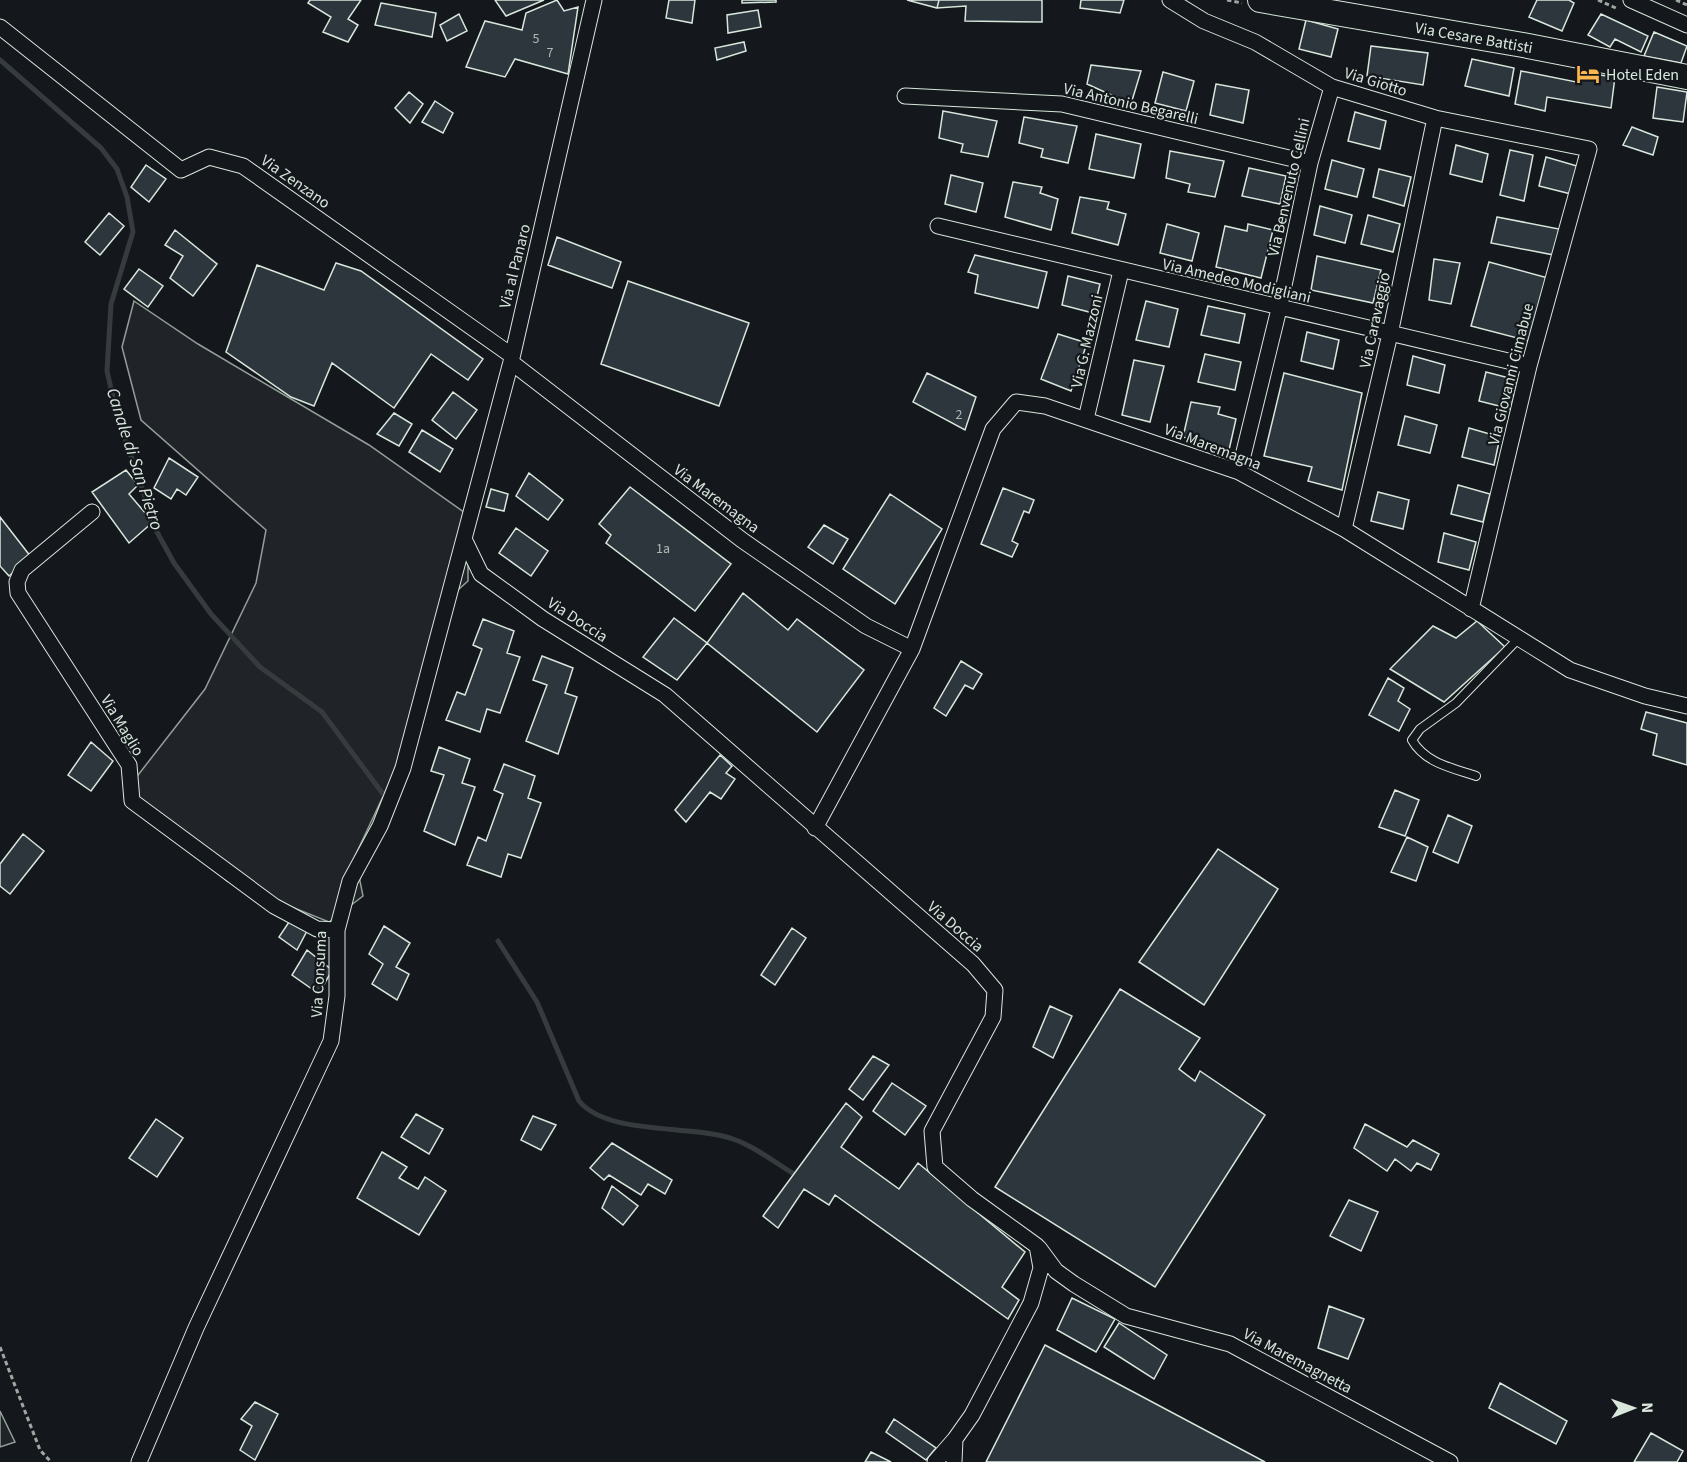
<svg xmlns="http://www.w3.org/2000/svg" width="1687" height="1462" viewBox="0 0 1687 1462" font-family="'Source Sans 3',sans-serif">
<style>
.green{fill:#202428;stroke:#939e99;stroke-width:1.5}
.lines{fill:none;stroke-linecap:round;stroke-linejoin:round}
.stream{stroke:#363b3e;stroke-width:5}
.building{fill:#2c363c;stroke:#d8e6dc;stroke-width:1.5}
.lane-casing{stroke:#d8e6dc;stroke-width:10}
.street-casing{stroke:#d8e6dc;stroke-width:17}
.primary-casing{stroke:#d8e6dc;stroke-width:26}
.path{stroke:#9da8a2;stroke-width:3;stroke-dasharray:4.5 3;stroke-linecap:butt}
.lane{stroke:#14181c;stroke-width:8}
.street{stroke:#14181c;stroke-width:15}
.primary{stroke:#14181c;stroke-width:24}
.labels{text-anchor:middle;stroke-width:4.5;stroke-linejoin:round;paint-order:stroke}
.number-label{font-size:14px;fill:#adbab4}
.street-label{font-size:16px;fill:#d8e6dc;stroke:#14181c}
.poi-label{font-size:16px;fill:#d8e6dc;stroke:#14181c;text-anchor:start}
.water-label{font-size:18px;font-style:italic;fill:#d8e6dc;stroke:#14181c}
</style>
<rect width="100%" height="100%" fill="#14181c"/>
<path class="green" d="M134,301L198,344L369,445L468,515V581L449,598L394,773L355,856L363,896L329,922L227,881L128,788L205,689L256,583L266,530L141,420L122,347Z
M0,1411L15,1442L0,1447Z"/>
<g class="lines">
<path class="stream" d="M0,60L101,148L117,169L127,197L133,232L111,304L107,371L117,415L157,532L174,563L211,614L260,667L322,712L383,794
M498,941L537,1002L579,1101C608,1136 691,1124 733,1139C754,1146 774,1162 794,1174"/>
</g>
<path class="building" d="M310,0H361L348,19L358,25L348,42L323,32L331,17L308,3Z
M495,0H544L506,16Z
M557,0L564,11L578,7L568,74L515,59L505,77L466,67L485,21L522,30L526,13Z
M669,0H695L692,23L666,18Z
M742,0H776V2L742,3Z
M907,0H939L937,8Z
M939,0H1042V22L965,21L966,6L937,8Z
M1081,0H1124L1120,13L1080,8Z
M1537,0H1569L1574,3L1562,31L1529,17Z
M381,3L436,13L432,37L375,25Z
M758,10L761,27L728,33L727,15Z
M459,14L467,31L447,41L440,25Z
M1601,14L1648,36L1641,52L1615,39L1610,47L1588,35Z
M1306,20L1338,29L1331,57L1299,49Z
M1654,32L1687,46L1681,63L1644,56Z
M744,42L746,51L717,60L715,48Z
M1371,46L1428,53L1423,85L1367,76Z
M1472,59L1514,68L1509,96L1465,86Z
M1091,65L1141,71L1131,104L1087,84Z
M1521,71L1581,83L1585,73L1615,77L1611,108L1547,97L1545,111L1515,104Z
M1163,72L1194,81L1186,111L1155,103Z
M1216,84L1249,90L1243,123L1210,115Z
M1657,87L1687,92L1683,122L1653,118Z
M409,92L423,104L410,123L395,108Z
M435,101L453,113L443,133L422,122Z
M943,111L997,121L988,157L961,152L963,144L939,138Z
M1355,112L1386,121L1380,149L1348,141Z
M1024,117L1077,126L1068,163L1041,157L1043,149L1019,143Z
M1632,127L1658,137L1653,155L1623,145Z
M1096,134L1141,144L1134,178L1089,169Z
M1456,145L1488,154L1482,182L1450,174Z
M1510,150L1533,155L1524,201L1500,195Z
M1170,151L1224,161L1215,197L1188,192L1190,184L1166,178Z
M1546,157L1577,166L1571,194L1539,186Z
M1332,160L1364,169L1357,197L1325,189Z
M146,165L166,179L149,202L131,187Z
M1249,168L1286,176L1280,204L1242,196Z
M1379,169L1411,177L1404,206L1373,197Z
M951,175L983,183L976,212L945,204Z
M1013,182L1042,187L1040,193L1058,199L1051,230L1005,217Z
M1080,197L1109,202L1107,209L1126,214L1118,245L1072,233Z
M1320,206L1352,215L1345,243L1314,235Z
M109,213L124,226L100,255L85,242Z
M1368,215L1400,224L1393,252L1361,244Z
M1497,217L1559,229L1554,255L1491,243Z
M1167,224L1199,233L1192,261L1160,253Z
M1248,224L1273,230L1261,278L1216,267L1225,226L1247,231Z
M175,230L217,264L193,296L170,278L183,256L165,245Z
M557,237L621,262L612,288L548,265Z
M975,255L1047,272L1038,308L975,293L978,275L968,272Z
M1317,256L1381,270L1373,303L1311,290Z
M1434,259L1460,263L1451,304L1429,300Z
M1489,262L1548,278L1529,341L1471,326Z
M336,263L361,271L483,359L468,380L431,354L394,408L332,363L314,406L291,397L226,352L257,265L324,290Z
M139,269L163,286L148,307L124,289Z
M1068,276L1100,284L1093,313L1062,305Z
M628,281L749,323L719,406L601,364Z
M1146,301L1178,309L1169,347L1136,340Z
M1208,306L1245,314L1239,343L1201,335Z
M1307,332L1339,340L1333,369L1301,361Z
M1058,334L1087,343L1071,391L1041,379Z
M1205,354L1241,362L1235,390L1198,382Z
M1413,356L1445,365L1439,393L1407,385Z
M1134,360L1164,366L1150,422L1122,415Z
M1486,372L1517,380L1511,409L1479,401Z
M927,373L976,397L965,430L913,402Z
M1284,373L1362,393L1342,490L1308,481L1312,467L1264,456Z
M453,392L477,410L456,439L432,420Z
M1191,402L1220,407L1218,414L1236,419L1229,450L1183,437Z
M394,413L412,424L399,446L377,434Z
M1405,416L1437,425L1430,453L1398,445Z
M1469,428L1500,437L1494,465L1462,457Z
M422,430L453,449L440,472L409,452Z
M169,458L198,477L186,495L177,489L171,499L154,488Z
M126,470L138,485L129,494L153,522L129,543L92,492Z
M529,473L563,500L548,520L516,496Z
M1458,485L1490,494L1483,522L1451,514Z
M630,487L731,564L695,611L606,543L611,535L599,524Z
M1003,488L1034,500L1029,513L1024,511L1012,541L1018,544L1012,557L981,544Z
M491,489L508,494L504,511L486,507Z
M1378,492L1409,500L1403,529L1371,521Z
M890,494L942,529L895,604L843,569Z
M0,517L31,557L9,576L0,566Z
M824,525L848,539L833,564L808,547Z
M516,528L548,551L531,576L499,553Z
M1444,533L1476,542L1469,570L1438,562Z
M743,593L788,630L797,619L864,670L817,732L707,643Z
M674,618L707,643L677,680L643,657Z
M483,619L514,631L507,653L520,657L500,713L487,709L480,732L446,720L457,692L465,695L482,649L473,645Z
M1477,621L1505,647L1444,702L1390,669L1433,626L1456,638Z
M542,656L573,668L565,693L577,697L558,754L526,741L547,685L533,680Z
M961,661L982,674L973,689L965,685L946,716L934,708Z
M1388,678L1404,688L1398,701L1410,709L1399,731L1369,715Z
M1646,712L1687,723V765L1653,755L1657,734L1641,729Z
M91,742L113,761L91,791L68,775Z
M439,747L470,759L462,783L475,787L455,845L424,831L444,775L431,771Z
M720,755L732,766L726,773L735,779L721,799L710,792L686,822L675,810Z
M504,764L535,776L528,798L541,803L521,858L508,854L501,877L467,865L478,837L486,841L503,794L494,790Z
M1395,790L1419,800L1405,836L1379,827Z
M1448,815L1472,826L1458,863L1433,852Z
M23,834L44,851L10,894L0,886V864Z
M1407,837L1428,847L1416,881L1391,872Z
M1218,849L1278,889L1204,1005L1139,962Z
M291,919L308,929L297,950L279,937Z
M384,926L410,943L396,967L409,974L397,1000L372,984L383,964L369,954Z
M792,928L806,938L775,985L761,975Z
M307,950L332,970L319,994L292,975Z
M1120,989L1200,1038L1179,1069L1195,1081L1200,1071L1265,1115L1155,1287L995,1187Z
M1050,1006L1072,1016L1053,1058L1033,1047Z
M873,1056L889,1065L863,1100L849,1089Z
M892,1083L926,1106L905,1135L873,1111Z
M846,1103L862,1117L841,1147L899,1189L918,1163L1025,1252L1002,1287L1019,1300L1008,1319L835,1195L829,1205L804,1189L778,1228L763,1216Z
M416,1114L443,1129L429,1154L401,1137Z
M533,1116L556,1125L541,1150L521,1140Z
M156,1119L183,1138L157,1177L129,1158Z
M1365,1124L1407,1147L1413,1140L1439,1154L1431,1170L1417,1163L1411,1171L1395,1159L1387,1171L1354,1148Z
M612,1143L672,1180L665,1194L648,1184L641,1195L609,1175L604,1180L590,1168Z
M382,1152L407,1167L399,1178L418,1189L425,1177L446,1191L419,1235L357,1198Z
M612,1186L638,1206L623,1225L602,1208Z
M1349,1200L1378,1212L1361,1251L1330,1236Z
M1072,1298L1115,1319L1096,1352L1057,1330Z
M1329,1306L1364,1319L1348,1359L1318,1348Z
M1119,1323L1167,1355L1154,1379L1104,1347Z
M1045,1345L1265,1462H986Z
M1500,1383L1567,1421L1556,1444L1489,1408Z
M255,1402L278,1414L255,1460L240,1450L252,1426L241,1419Z
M894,1419L936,1448L926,1460L886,1432Z
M1651,1433L1683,1451L1677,1462H1634Z
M871,1452L891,1462H865Z"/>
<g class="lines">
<g class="lane-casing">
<path id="lane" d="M1476,776C1452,768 1425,763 1412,740L1420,729L1456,703L1519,638"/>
</g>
<g class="street-casing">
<path id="street" d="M1170,0L1204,21L1255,42L1332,87L1435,118L1589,149L1529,366L1471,609
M1631,0L1687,25
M0,27L181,170L209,157L243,166L511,355
M905,96L1062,104L1310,163
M938,226L1529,366
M511,362L742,540L866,626L912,649
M1086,419L1121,271
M1239,472L1279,309L1310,163L1332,87
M92,512L22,570L17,582L18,593L129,765L132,801L274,906L317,929L337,930
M1344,529L1390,334L1435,118
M464,539L481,574L543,619L665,695L973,964L995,990L993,1017L932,1131L935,1167L972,1199L1037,1246L1041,1268L1031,1303L972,1415L955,1439L954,1462
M815,828L912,649L993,429L1016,402L1045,406L1239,472L1344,529L1570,670L1645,696L1687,706
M1039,1248L1056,1271L1074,1284L1126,1316L1230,1344L1450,1462
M139,1462L196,1328L331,1041L337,996V930L350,881L380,826L403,768L511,362L594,0
M935,1462L955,1439"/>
</g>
<g class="primary-casing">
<path id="primary" d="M1260,0L1523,45L1687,77"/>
</g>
<path class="path" d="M1227,0L1242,3
M1598,0L1618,9
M1676,0L1687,5
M0,1347L40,1450L51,1462"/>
<use href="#lane" class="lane"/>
<use href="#street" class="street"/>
<use href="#primary" class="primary"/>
</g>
<defs>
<g id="hotel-bare" transform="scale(1.8)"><path d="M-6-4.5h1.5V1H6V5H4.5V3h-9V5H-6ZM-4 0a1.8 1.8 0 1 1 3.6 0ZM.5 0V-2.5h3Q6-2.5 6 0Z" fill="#ffb74d" stroke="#14181c" stroke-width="2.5" paint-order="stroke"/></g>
</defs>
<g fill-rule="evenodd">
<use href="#hotel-bare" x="1588" y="74"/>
</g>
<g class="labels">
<g class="number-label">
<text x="536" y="43">5</text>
<text x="550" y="57">7</text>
<text x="959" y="419">2</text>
<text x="663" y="553">1a</text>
</g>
<g class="street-label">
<text transform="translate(1474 37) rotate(10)" y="6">Via Cesare Battisti</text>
<text transform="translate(1376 81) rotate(17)" y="6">Via Giotto</text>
<text transform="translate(1131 103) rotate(13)" y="6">Via Antonio Begarelli</text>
<text transform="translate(296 181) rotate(35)" y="6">Via Zenzano</text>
<text transform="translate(1288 187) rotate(-77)" y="6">Via Benvenuto Cellini</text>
<text transform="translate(514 266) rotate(-76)" y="6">Via al Panaro</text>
<text transform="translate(1237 280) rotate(13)" y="6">Via Amedeo Modigliani</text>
<text transform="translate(1374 320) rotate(-78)" y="6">Via Caravaggio</text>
<text transform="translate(1086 341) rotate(-77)" y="6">Via G. Mazzoni</text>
<text transform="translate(1510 374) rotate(-76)" y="6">Via Giovanni Cimabue</text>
<text transform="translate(1213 446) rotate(21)" y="6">Via Maremagna</text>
<text transform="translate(717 498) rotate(37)" y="6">Via Maremagna</text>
<text transform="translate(578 619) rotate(33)" y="6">Via Doccia</text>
<text transform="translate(123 725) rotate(59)" y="6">Via Maglio</text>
<text transform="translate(956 926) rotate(41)" y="6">Via Doccia</text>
<text transform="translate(318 974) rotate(-87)" y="6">Via Consuma</text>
<text transform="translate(1298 1360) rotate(28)" y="6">Via Maremagnetta</text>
</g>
<g class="poi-label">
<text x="1606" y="80">Hotel Eden</text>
</g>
<g class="water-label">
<text transform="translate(135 459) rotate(72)" y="6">Canale di San Pietro</text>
</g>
</g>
<g transform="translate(1633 1408) rotate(89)" stroke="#14181c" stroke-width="4.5" paint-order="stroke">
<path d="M0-4.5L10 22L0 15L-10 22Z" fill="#d8e6dc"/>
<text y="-9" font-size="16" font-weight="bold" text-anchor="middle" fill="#d8e6dc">N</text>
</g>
</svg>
